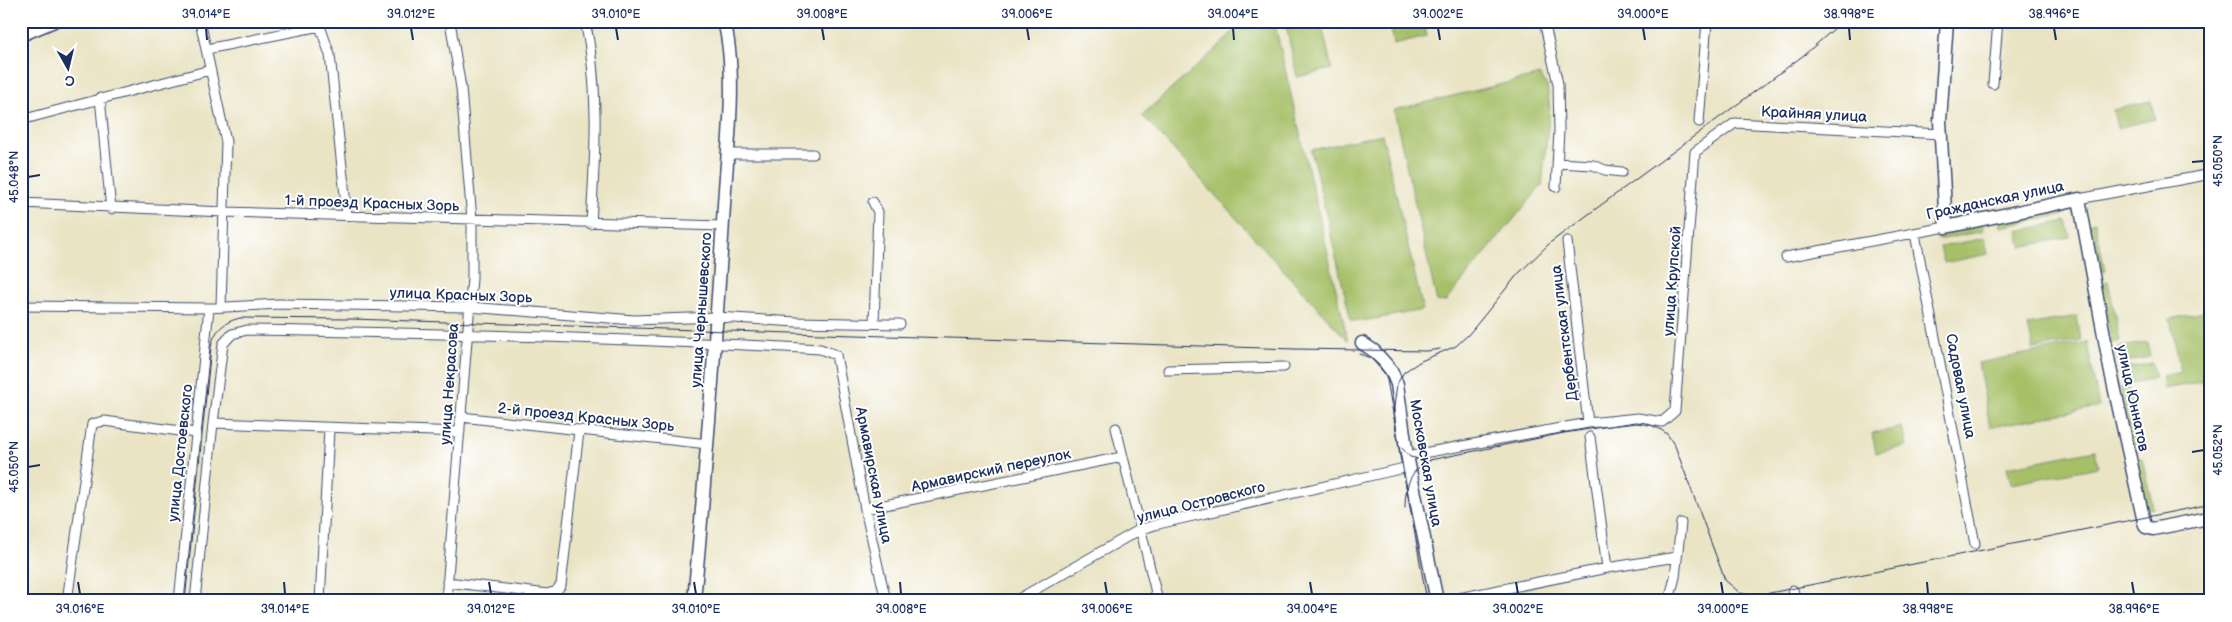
<svg xmlns="http://www.w3.org/2000/svg" width="2232" height="622" viewBox="0 0 2232 622" font-family="'Balsamiq Sans',sans-serif">
<style>
.green{fill:#a6c067;stroke:#607862}
.lines{fill:none;stroke-linecap:round;stroke-linejoin:round}
.street-casing{stroke:#3a4a6d;stroke-width:11}
.secondary-casing{stroke:#3a4a6d;stroke-width:15}
.street{stroke:#fff;stroke-width:9}
.secondary{stroke:#fff;stroke-width:12}
.tram{stroke:#1b2f5e;stroke-width:1}
.ticks{fill:none;stroke:#1b2f5e;stroke-width:2}
.labels{text-anchor:middle;stroke-width:4;stroke-linejoin:round;paint-order:stroke}
.street-label{font-size:15px;fill:#1b2f5e;stroke:#fff}
.neatline{fill:none;stroke:#1b2f5e;stroke-width:2}
.ticks-label{font-size:12px;text-anchor:middle;fill:#1b2f5e}
</style>
<rect width="100%" height="100%" fill="#fff"/>
<filter id="ink" filterUnits="userSpaceOnUse"><feTurbulence type="fractalNoise" baseFrequency=".02" numOctaves="2"/><feDisplacementMap in="SourceGraphic" scale="10" xChannelSelector="R" yChannelSelector="G"/><feConvolveMatrix kernelMatrix="1 2 1 2 8 2 1 2 1" color-interpolation-filters="sRGB"/></filter>
<filter id="wash" filterUnits="userSpaceOnUse"><feTurbulence type="fractalNoise" baseFrequency=".0096" numOctaves="4" result="noise"/><feDisplacementMap in="SourceGraphic" scale="20" xChannelSelector="R" yChannelSelector="G"/><feGaussianBlur stdDeviation="1.12" result="paint"/><feColorMatrix in="noise" values="0 0 0 0 0 0 0 0 0 0 0 0 0 0 0 0 0 1.4 0 .05"/><feComposite in="paint" operator="in"/></filter>
<g filter="url(#wash)">
<rect width="100%" height="100%" fill="#eae4c5"/>
<path class="green" d="M1241,21H1274L1348,341L1142,115L1223,43Z
M1285,21H1321L1332,69L1297,77Z
M1389,21H1424L1427,36L1394,44Z
M1540,75L1547,86L1550,108L1542,185L1446,301L1437,302L1394,110Z
M2151,101L2155,119L2117,128L2113,110Z
M1382,134L1423,310L1369,320L1351,321L1311,150Z
M2064,207L2066,214L2001,227L1999,220Z
M2066,221L2070,237L2021,247L2018,231Z
M2095,222L2105,271L2097,273L2087,224Z
M1982,224L1984,231L1938,240L1937,234Z
M1985,238L1988,254L1944,263L1940,247Z
M2108,281L2120,341L2112,343L2100,283Z
M2208,311L2211,326V380L2164,389L2162,376L2181,372L2170,319Z
M2077,316L2081,340L2033,349L2028,325Z
M2087,342L2099,407L1990,427L1978,363Z
M2147,342L2150,357L2119,363L2116,348Z
M2152,363L2155,378L2123,385L2120,369Z
M2128,386L2140,447L2132,449L2120,388Z
M1902,427L1907,446L1876,453L1872,434Z
M2095,450L2098,467L2011,484L2007,467Z
M2142,458L2153,508L2145,509L2135,459Z"/>
</g>
<g filter="url(#ink)">
<g class="lines">
<g class="street-casing">
<path id="street" d="M200,21L226,142L221,307
M585,21C600,88 595,156 591,224
M1544,21L1558,84L1559,130L1556,187
M320,26L330,55L347,214
M207,49L320,26V22
M1993,84L1998,21
M100,98L111,209
M21,120L210,70
M1699,122L1707,21
M727,154H813
M1557,163L1593,165L1605,170L1622,172
M2079,199L2211,174
M873,202L878,212L874,323
M21,203L224,212L723,226
M1915,234L1975,544
M1567,241L1588,423
M1786,257L1946,227
M21,306L209,308L279,304L469,307L634,320L717,317L797,322L900,324
M1168,370L1284,367
M461,417L708,444
M213,423L460,432
M1116,428L1158,601
M1590,437L1607,568
M1407,456L1588,423L1638,418L1662,422L1675,411L1695,152L1735,123L1941,134
M865,509L1122,457
M447,582L548,594L556,591L561,585L579,431
M1793,590L1796,601
M67,601L92,424L104,421L196,433
M179,601L209,308
M195,601L213,423L223,344L232,334L247,330C438,333 629,338 820,349L836,355L865,509L886,601
M320,601L329,429
M446,601L472,278V220L461,88L450,21
M1015,601L1139,530L1158,524L1409,467
M1444,601L1607,568L1676,557
M1669,601L1675,577L1681,523"/>
</g>
<g class="secondary-casing">
<path id="secondary" d="M1947,21L1940,121L1946,227L2079,199L2110,368L2144,522L2146,527L2153,529L2208,518L2211,530
M21,35L54,21
M1362,343L1374,351L1391,370L1397,384L1407,456L1437,601
M694,601C706,469 716,337 724,205C727,149 738,76 724,21"/>
</g>
<use href="#street" class="street"/>
<use href="#secondary" class="secondary"/>
<path class="tram" d="M1359,354C1374,358 1382,365 1387,380L1427,601
M1393,415L1397,384L1404,372L1421,361L1456,346L1469,334L1518,274L1551,242L1804,55L1843,21
M1399,445L1410,457L1430,461
M1405,508C1405,487 1410,469 1430,460L1564,433L1636,422L1646,423L1660,429L1667,434L1675,446L1725,580L1740,593L1755,596L2211,504
M185,601L211,347C214,331 223,322 240,318L351,319L1295,349L1427,351L1440,349"/>
</g>
</g>
<path class="ticks" d="M206,28L207,40M411,28L413,40M616,28L618,40M822,28L824,40M1027,28L1029,40M1233,28L1234,40M1438,28L1440,40M1643,28L1645,40M1849,28L1850,40M2054,28L2056,40M2192,162L2204,161M28,177L40,175M2192,452L2204,450M28,467L40,465M78,582L80,594M284,582L285,594M489,582L491,594M694,582L696,594M900,582L901,594M1105,582L1107,594M1310,582L1312,594M1516,582L1518,594M1721,582L1723,594M1927,582L1928,594M2132,582L2134,594"/>
<g class="labels">
<g class="street-label">
<text transform="translate(1814 114) rotate(3)" y="5">Крайняя улица</text>
<text transform="translate(1995 200) rotate(-12)" y="5">Гражданская улица</text>
<text transform="translate(372 203) rotate(2)" y="5">1-й проезд Красных Зорь</text>
<text transform="translate(1672 281) rotate(-86)" y="5">улица Крупской</text>
<text transform="translate(461 295) rotate(2)" y="5">улица Красных Зорь</text>
<text transform="translate(701 310) rotate(-86)" y="5">улица Чернышевского</text>
<text transform="translate(1564 333) rotate(-97)" y="5">Дербентская улица</text>
<text transform="translate(449 384) rotate(-86)" y="5">улица Некрасова</text>
<text transform="translate(1961 386) rotate(79)" y="5">Садовая улица</text>
<text transform="translate(2133 398) rotate(78)" y="5">улица Юннатов</text>
<text transform="translate(586 417) rotate(6)" y="5">2-й проезд Красных Зорь</text>
<text transform="translate(180 453) rotate(-84)" y="5">улица Достоевского</text>
<text transform="translate(1426 463) rotate(80)" y="5">Московская улица</text>
<text transform="translate(991 470) rotate(-12)" y="5">Армавирский переулок</text>
<text transform="translate(874 475) rotate(79)" y="5">Армавирская улица</text>
<text transform="translate(1201 502) rotate(-14)" y="5">улица Островского</text>
</g>
</g>
<rect width="2232" height="622" fill="none" stroke="#fff" stroke-width="55"/>
<g transform="translate(68 68) rotate(172)" stroke="#ffffff" stroke-width="4" paint-order="stroke">
<path d="M0-4L9 19L0 12L-9 19Z" fill="#1b2f5e"/>
<text y="-8" font-size="14" font-weight="bold" text-anchor="middle" fill="#1b2f5e">С</text>
</g>
<rect x="28" y="28" width="2176" height="566" class="neatline"/>
<g class="ticks-label">
<text x="206" y="18">39.014°E</text>
<text x="411" y="18">39.012°E</text>
<text x="616" y="18">39.010°E</text>
<text x="822" y="18">39.008°E</text>
<text x="1027" y="18">39.006°E</text>
<text x="1233" y="18">39.004°E</text>
<text x="1438" y="18">39.002°E</text>
<text x="1643" y="18">39.000°E</text>
<text x="1849" y="18">38.998°E</text>
<text x="2054" y="18">38.996°E</text>
<text transform="translate(2218 161) rotate(-90)" y="4">45.050°N</text>
<text transform="translate(14 177) rotate(-90)" y="4">45.048°N</text>
<text transform="translate(2218 450) rotate(-90)" y="4">45.052°N</text>
<text transform="translate(14 467) rotate(-90)" y="4">45.050°N</text>
<text x="80" y="613">39.016°E</text>
<text x="285" y="613">39.014°E</text>
<text x="491" y="613">39.012°E</text>
<text x="696" y="613">39.010°E</text>
<text x="901" y="613">39.008°E</text>
<text x="1107" y="613">39.006°E</text>
<text x="1312" y="613">39.004°E</text>
<text x="1518" y="613">39.002°E</text>
<text x="1723" y="613">39.000°E</text>
<text x="1928" y="613">38.998°E</text>
<text x="2134" y="613">38.996°E</text>
</g>
</svg>
